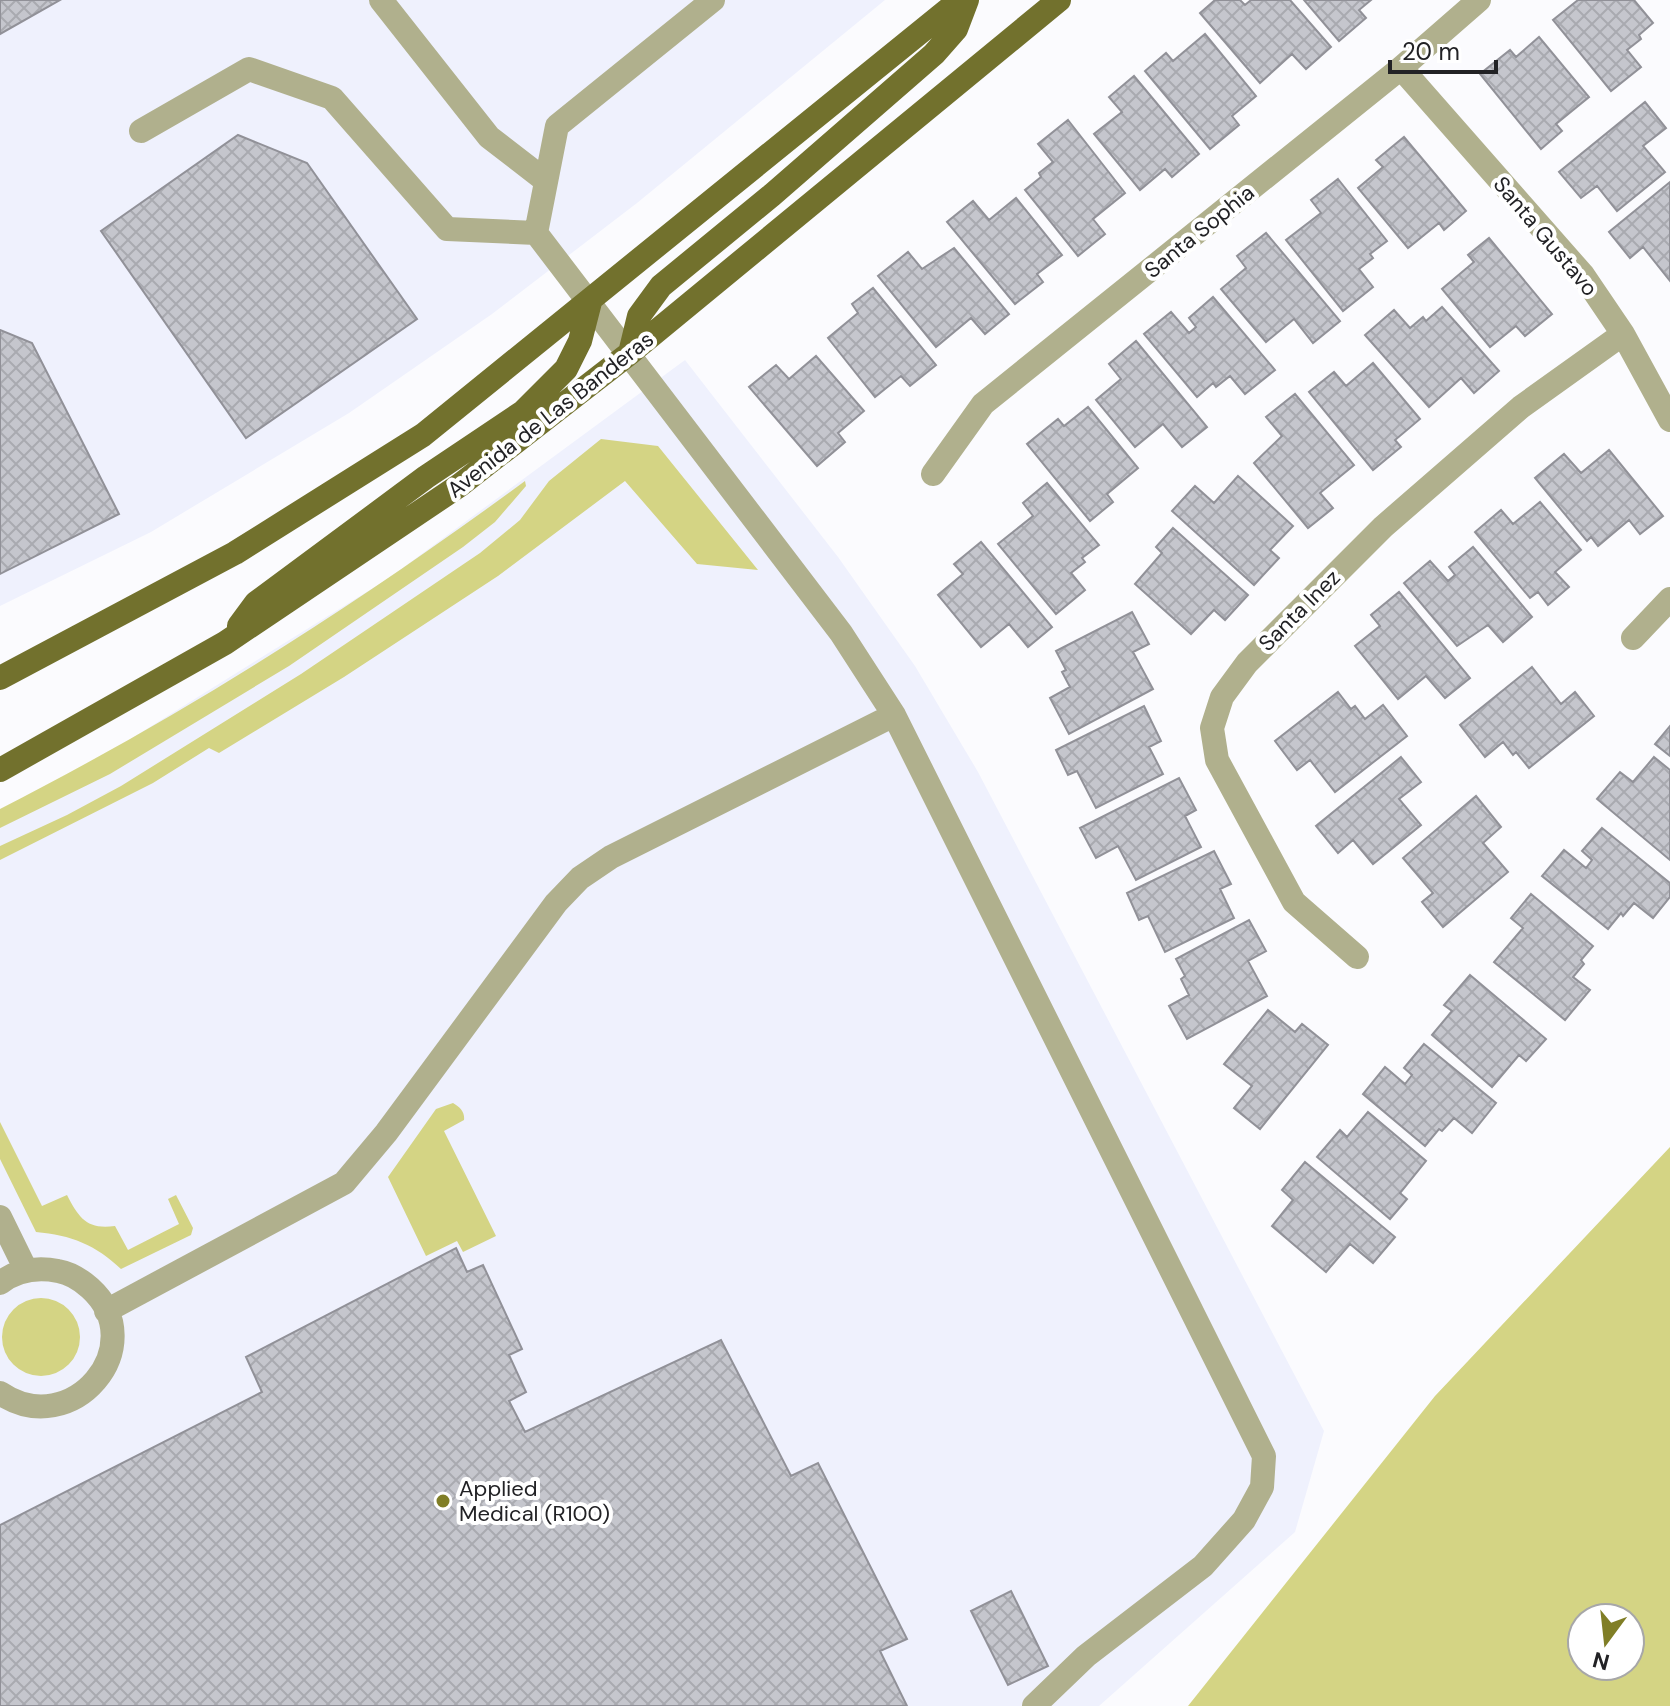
<svg xmlns="http://www.w3.org/2000/svg" width="1670" height="1706" viewBox="0 0 1670 1706" font-family="'DM Sans',sans-serif">
<style>
.built{fill:#eff1fd}
.green{fill:#d4d484;fill-rule:evenodd}
.building{fill:url(#building-cross-hatch);stroke:#919198;stroke-width:2}
.lines{fill:none;stroke-linecap:round;stroke-linejoin:round}
.minor{stroke:#b0b08d;stroke-width:24}
.major{stroke:#72712d;stroke-width:24}
.poi-dot{fill:#807e26;stroke:#fff;stroke-width:3}
.labels{text-anchor:middle;stroke-width:8;stroke-linejoin:round;paint-order:stroke}
.street-label{font-size:22px;fill:#222225;stroke:#fff}
.poi-label{font-size:22px;fill:#222225;stroke:#fff;text-anchor:start}
</style>
<defs>
<pattern id="building-cross-hatch" width="8" height="8" patternUnits="userSpaceOnUse" patternTransform="scale(2)"><rect width="8" height="8" fill="#c5c6cd"/><path d="M0 0l8 8M0 8l8-8" fill="none" stroke="#a9aab0"/></pattern>
</defs>
<rect width="100%" height="100%" fill="#fbfbfe"/>
<path class="built" d="M0,0H885L637,203L492,314L349,413L151,532L0,606Z
M685,360L838,557L915,666L978,772L1324,1431L1295,1532L1099,1706H0V810L68,778L389,578Z"/>
<path class="green" d="M601,439L658,446L758,570L697,564L625,481L498,576L344,677L219,753L209,748L153,783L0,860V846L67,815L121,786L301,674L480,553L520,520L549,481Z
M525,481L526,486L495,522L463,547L289,666L110,774L0,828V809C184,715 358,604 525,481Z
M453,1103C460,1107 465,1112 464,1120L444,1131L496,1236L463,1252L457,1241L426,1256L388,1177L436,1109Z
M0,1122L42,1206L67,1195C79,1218 87,1230 115,1226L128,1250L179,1224L168,1199L176,1195L193,1228L191,1235L121,1269C96,1245 71,1235 36,1232L0,1159Z
M1670,1147V1706H1188L1435,1396ZM1582,1618H1630V1666H1582Z
M2 1337a39 39 0 1 1 78 0a39 39 0 1 1-78 0Z"/>
<path class="building" d="M0,0H60L0,34Z
M1215,0H1240L1245,5L1251,0H1290L1331,47L1306,69L1292,54L1260,83L1200,13Z
M1304,0H1371L1359,10L1366,18L1339,41Z
M1578,0H1634L1653,23L1639,35L1641,39L1627,50L1641,67L1611,91L1553,20Z
M1205,34L1256,96L1232,116L1239,125L1210,149L1145,71L1166,53L1173,61Z
M1539,37L1589,97L1556,124L1562,131L1541,149L1480,74L1510,50L1516,57Z
M1134,76L1199,154L1172,177L1165,169L1140,190L1094,134L1122,112L1109,97Z
M1645,102L1666,128L1643,146L1665,172L1617,211L1597,186L1581,198L1559,172Z
M1068,120L1125,193L1093,219L1105,234L1078,256L1025,190L1041,177L1039,173L1053,162L1038,144Z
M238,135L307,163L417,319L246,438L101,231Z
M1404,137L1466,211L1444,230L1439,223L1408,248L1358,188L1383,167L1376,160Z
M1338,179L1387,241L1370,254L1373,258L1359,269L1373,287L1343,311L1286,240L1321,213L1311,200Z
M1670,182V281L1643,247L1630,258L1609,232Z
M1016,198L1062,255L1037,274L1043,282L1015,304L947,222L973,201L989,220Z
M1266,233L1340,321L1313,343L1294,319L1266,342L1221,289L1246,268L1237,256Z
M1489,238L1552,314L1525,336L1516,326L1490,347L1442,289L1474,262L1468,255Z
M954,248L1009,314L985,334L971,318L936,347L878,276L908,252L922,269Z
M873,288L936,365L910,386L901,376L875,397L828,338L858,313L852,304Z
M1213,297L1275,370L1245,394L1230,376L1216,387L1213,383L1197,397L1144,334L1171,312L1189,333L1196,327L1189,318Z
M1442,307L1499,371L1474,393L1461,378L1429,407L1365,335L1394,310L1410,328L1423,317L1426,321Z
M0,330L32,343L119,514L0,574Z
M1136,341L1207,427L1182,447L1163,424L1135,447L1096,400L1121,379L1109,364Z
M816,356L864,411L838,433L845,442L817,466L749,387L776,365L789,379Z
M1373,363L1420,419L1395,440L1401,447L1373,470L1309,392L1334,372L1346,386Z
M1295,394L1354,465L1320,493L1333,508L1308,528L1254,463L1282,436L1266,417Z
M1088,407L1138,468L1107,494L1113,502L1090,521L1027,444L1058,419L1064,426Z
M1609,450L1663,516L1640,534L1629,520L1598,546L1591,537L1587,541L1535,478L1564,454L1581,473Z
M1238,476L1293,526L1270,550L1279,558L1254,585L1172,511L1195,486L1214,503Z
M1047,483L1099,545L1082,558L1085,562L1071,573L1085,590L1056,614L998,544L1033,516L1023,503Z
M1540,502L1581,550L1555,572L1569,587L1548,605L1538,592L1530,598L1475,532L1501,510L1513,524Z
M1173,528L1248,595L1225,620L1214,610L1191,634L1135,584L1162,553L1156,547Z
M981,542L1052,627L1028,647L1009,624L981,647L938,595L963,574L954,564Z
M1473,547L1532,617L1503,642L1488,625L1457,646L1404,583L1430,561L1448,581L1455,575L1449,567Z
M1399,592L1470,678L1445,698L1426,676L1398,699L1355,646L1380,626L1371,615Z
M1132,612L1149,644L1133,652L1153,689L1069,734L1050,698L1070,687L1062,672L1066,670L1056,651Z
M1532,667L1561,704L1575,692L1594,716L1529,768L1516,752L1513,755L1503,742L1485,757L1460,725Z
M1338,692L1351,709L1355,706L1365,719L1383,705L1407,736L1335,792L1310,760L1297,770L1275,741Z
M1144,706L1161,741L1149,747L1163,774L1096,808L1077,771L1068,775L1056,750Z
M1670,726V756L1655,744Z
M1401,757L1421,782L1399,799L1421,825L1373,864L1353,840L1338,853L1316,826Z
M1654,757L1670,770V860L1597,799L1620,772L1633,782Z
M1179,778L1196,810L1185,816L1201,847L1136,880L1118,846L1096,858L1080,828Z
M1476,796L1501,827L1483,843L1508,872L1443,927L1422,902L1433,893L1403,858Z
M1602,828L1670,883V897L1653,918L1634,903L1623,916L1621,913L1608,929L1542,876L1564,850L1586,868L1592,860L1582,851Z
M1214,851L1231,884L1220,889L1234,918L1165,952L1148,916L1139,920L1127,893Z
M1531,894L1593,946L1581,960L1584,964L1573,977L1590,990L1565,1020L1494,962L1523,928L1511,918Z
M1249,920L1266,951L1248,961L1267,996L1187,1039L1169,1006L1189,995L1181,979L1185,976L1176,959Z
M1470,975L1546,1039L1526,1061L1519,1055L1492,1087L1432,1035L1452,1011L1444,1005Z
M1268,1010L1295,1032L1302,1024L1328,1045L1260,1129L1234,1108L1252,1086L1224,1064Z
M1424,1044L1496,1103L1472,1133L1454,1118L1442,1131L1439,1129L1425,1146L1363,1094L1385,1067L1405,1084L1412,1075L1404,1068Z
M1368,1112L1426,1161L1400,1193L1407,1199L1390,1219L1317,1157L1340,1130L1347,1137Z
M1305,1162L1395,1237L1373,1263L1350,1244L1326,1272L1272,1226L1293,1200L1282,1190Z
M456,1248L467,1272L483,1265L522,1349L509,1355L526,1392L509,1401L525,1432L721,1340L791,1476L818,1463L907,1639L880,1651L907,1706H0V1525L262,1392L246,1357Z
M1011,1591L1048,1666L1008,1685L971,1611Z"/>
<g class="lines">
<path class="minor" d="M381,0L489,137L546,181
M1401,68L1583,275L1623,334L1670,420
M141,131L249,69L332,98L447,229L536,233L841,633L894,715L1264,1456L1262,1487L1244,1520L1203,1566L1086,1656L1034,1706
M536,233L557,126L713,0
M933,474L983,404L1401,68L1479,0
M1633,638L1670,599
M1357,957L1294,902L1217,760L1212,728L1222,697L1247,663L1383,527L1521,407L1623,334
M0,1217L26,1270
M0,1283C17,1270 37,1267 58,1271C70,1273 81,1280 90,1288C153,1345 72,1442 0,1393
M106,1311L344,1183L386,1133L556,903L580,878L611,857L894,715"/>
<path class="major" d="M630,353L639,316L661,286L772,195L934,54L956,29L967,0
M239,626L256,603L426,477L523,412L566,369L580,341L590,302
M0,678L235,553L423,435L960,0
M0,770L225,643L460,485L630,353L1059,0"/>
</g>
<circle class="poi-dot" cx="443" cy="1501" r="8"/>
<g class="labels">
<g class="street-label">
<text transform="translate(1199 231) rotate(-39)" y="8">Santa Sophia</text>
<text transform="translate(1546 236) rotate(50)" y="8">Santa Gustavo</text>
<text transform="translate(550 414) rotate(-38)" y="8">Avenida de Las Banderas</text>
<text transform="translate(1299 610) rotate(-45)" y="8">Santa Inez</text>
</g>
<g class="poi-label">
<text x="459" y="1496">Applied<tspan x="459" dy="25">Medical (R100)</tspan></text>
</g>
</g>
<g transform="translate(1606 1642) rotate(195)"><circle r="38" fill="#ffffff" stroke="#a7a7a8" stroke-width="2"/>
<path d="M0-6L14 30L0 20L-14 30Z" fill="#807e26"/>
<text y="-12" font-size="22" font-weight="bold" text-anchor="middle" fill="#222225">N</text>
</g>
<path d="M1390 60v12h106v-12" fill="none" stroke="#222225" stroke-width="4"/>
<text x="1402" y="60" font-size="24" fill="#222225" stroke="#ffffff" stroke-width="6" paint-order="stroke">20 m</text>
</svg>
